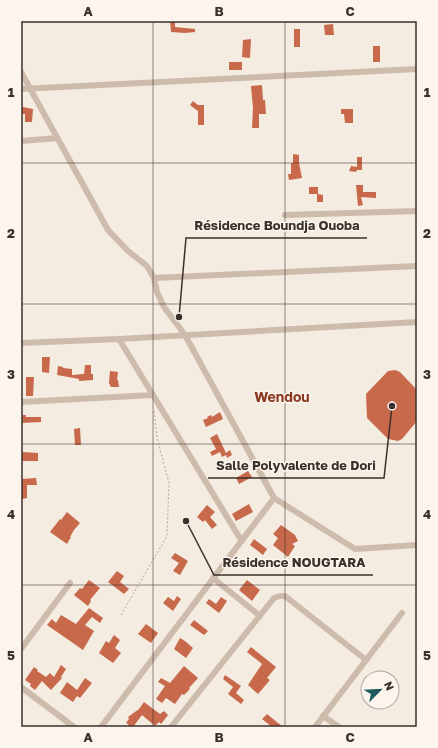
<svg xmlns="http://www.w3.org/2000/svg" width="438" height="748" viewBox="0 0 438 748" font-family="'Golos Text',sans-serif">
<style>
.building{fill:#c8694b}
.lines{fill:none;stroke-linecap:round;stroke-linejoin:round}
.path{stroke:#b9a596;stroke-width:1;stroke-dasharray:2 2;stroke-linecap:butt}
.minor{stroke:#cdbbac;stroke-width:6}
.grid{fill:none;stroke:#3b302b;stroke-width:1;stroke-opacity:0.55}
.labels{text-anchor:middle;stroke-width:3;stroke-linejoin:round;paint-order:stroke}
.quarter-label{font-size:14px;font-weight:bold;fill:#8c3b22;stroke:#fbf5ee}
.leader{fill:none;stroke:#3b302b;stroke-width:1.5}
.callout-dot{fill:#3b302b;stroke:#fbf5ee;stroke-width:1.5}
.callout-label{font-size:13px;text-anchor:middle;font-weight:bold;fill:#3b302b;stroke:#fbf5ee;stroke-width:3;stroke-linejoin:round;paint-order:stroke}
.neatline{fill:none;stroke:#3b302b;stroke-width:1.5}
.grid-label{font-size:13px;text-anchor:middle;font-weight:bold;fill:#3b302b}
</style>
<rect width="100%" height="100%" fill="#f4ebe1"/>
<path class="building" d="M170,21H175V27L195,29V32L185,33L171,32Z
M333,24L334,35H325L324,25Z
M294,29H300V47H294Z
M251,39L250,58L242,57L243,40Z
M373,46H380V62H373Z
M229,62H242V70H229Z
M262,85L263,100H265L266,114H259V128H252L253,108L251,86Z
M193,101L198,105H204V125H198V111L190,105Z
M23,107L33,109L32,122H25V114H21V108Z
M341,109H353V123H345L344,114H341Z
M293,154L299,155V163L302,178L289,180L288,174H291V163H293Z
M357,157H362V170H357L356,172L349,171L351,166L357,167Z
M356,185H363V192H376V198L361,197L363,205L358,206Z
M309,187H318V194L323,195V202H317V194H309Z
M42,357H50L49,373L42,372Z
M85,365H91V374H93V380L79,381V379L57,375L58,366L63,367V368L72,369V375L84,374Z
M395,370L400,372L417,390V421L402,439L398,441L388,439L367,418L366,394L388,371Z
M110,371L118,372L117,380H118L119,387H111L109,383Z
M26,377H34L33,396H26Z
M220,412L223,419L206,427L203,420L208,418L207,417L211,415L212,417Z
M21,415H26V417H41V422L21,423Z
M80,428L81,445H75L74,429Z
M217,434L226,453L230,450L232,455L227,458L226,455L222,457L220,452L212,456L210,452L216,449L210,438Z
M22,452L38,453V461H22Z
M248,471L252,477L239,484L236,478Z
M36,478L37,485H27V498L22,499L21,479Z
M249,504L253,512L236,521L232,514Z
M207,505L215,512L210,517L217,525L212,529L205,520L203,522L197,517Z
M67,512L80,523L74,530L70,537H71L67,544L50,532L60,519L61,520Z
M281,525L295,535L298,541L292,544L295,546L288,557L273,545L278,538L273,534Z
M254,539L267,549L263,555L250,545Z
M175,553L188,561L180,575L173,571L179,563L171,558Z
M117,571L124,576L120,582L129,589L124,594L108,582Z
M89,580L100,588L90,600L91,601L88,606L74,595L80,588L82,589Z
M247,580L260,590L252,601L239,590Z
M177,596L181,599L173,611L163,603L168,597L174,601Z
M221,597L227,601L219,613L206,603L209,599L216,604Z
M89,608L103,618L100,623L92,617L85,625L94,631L83,650L47,625L52,619L56,623L61,615L76,624Z
M194,620L208,631L204,635L190,625Z
M146,624L158,633L151,643L138,634Z
M114,635L120,640L115,648L121,653L113,663L99,653L106,641L109,643Z
M180,638L185,641L193,648L186,658L174,649Z
M251,647L276,667L267,678L270,680L258,694L248,685L262,664L247,652Z
M61,665L66,669L61,677L62,678L51,690L42,681L35,690L30,686L31,684L25,680L34,667L38,670L37,671L46,677L50,673L54,677Z
M184,666L198,678L189,688L190,689L184,695L182,694L175,704L166,698L162,703L156,699L165,686L158,682L161,678L170,683Z
M225,675L241,686L236,693L244,700L241,704L228,694L233,687L223,679Z
M85,678L92,683L80,698L77,696L73,702L60,693L67,682L77,690Z
M144,702L160,714L164,711L168,715L161,724L159,722L155,726L142,715L133,727H127L129,725L126,723L129,719L128,717L139,709Z
M267,714L283,727H272L262,719Z"/>
<g class="lines">
<path class="path" d="M121,615L167,536L169,483L157,438L154,410"/>
<path class="minor" d="M21,72L108,230L128,251L147,266L154,278L157,292L164,307L185,335L274,498L355,549L417,545
M21,89L417,69
M21,141L57,138
M285,215L417,211
M154,278L417,266
M119,339L241,540
M21,343L119,339L417,322
M21,402L153,395
M213,578L260,616
M21,649L70,583
M21,687L74,727
M323,716L339,727
M101,727L274,498
M171,727L274,598L280,596H285L366,660
M315,727L402,613"/>
</g>
<path class="grid" d="M153,21V727M285,21V727M21,163H417M21,304H417M21,444H417M21,585H417"/>
<g class="labels">
<g class="quarter-label">
<text x="282" y="402">Wendou</text>
</g>
</g>
<path class="leader" d="M179 317L186 238H367M392 406L384 478H208M186 521L214 575H373"/>
<g class="callout-dot">
<circle cx="179" cy="317" r="4"/>
<circle cx="392" cy="406" r="4"/>
<circle cx="186" cy="521" r="4"/>
</g>
<g class="callout-label">
<text x="277" y="230">Résidence Boundja Ouoba</text>
<text x="296" y="470">Salle Polyvalente de Dori</text>
<text x="294" y="567">Résidence NOUGTARA</text>
</g>
<rect width="438" height="748" fill="none" stroke="#fbf5ee" stroke-width="44"/>
<g transform="translate(380 690) rotate(66)"><circle r="19" fill="#fbf5ee" stroke="#aea6a0"/>
<path d="M0-3L7 15L0 10L-7 15Z" fill="#1f5a5e"/>
<text y="-6" font-size="11" font-weight="bold" text-anchor="middle" fill="#3b302b">N</text>
</g>
<rect x="22" y="22" width="394" height="704" class="neatline"/>
<g class="grid-label">
<text x="88" y="16">A</text>
<text x="219" y="16">B</text>
<text x="350" y="16">C</text>
<text x="11" y="97">1</text>
<text x="427" y="97">1</text>
<text x="11" y="238">2</text>
<text x="427" y="238">2</text>
<text x="11" y="379">3</text>
<text x="427" y="379">3</text>
<text x="11" y="519">4</text>
<text x="427" y="519">4</text>
<text x="11" y="660">5</text>
<text x="427" y="660">5</text>
<text x="88" y="742">A</text>
<text x="219" y="742">B</text>
<text x="350" y="742">C</text>
</g>
</svg>
